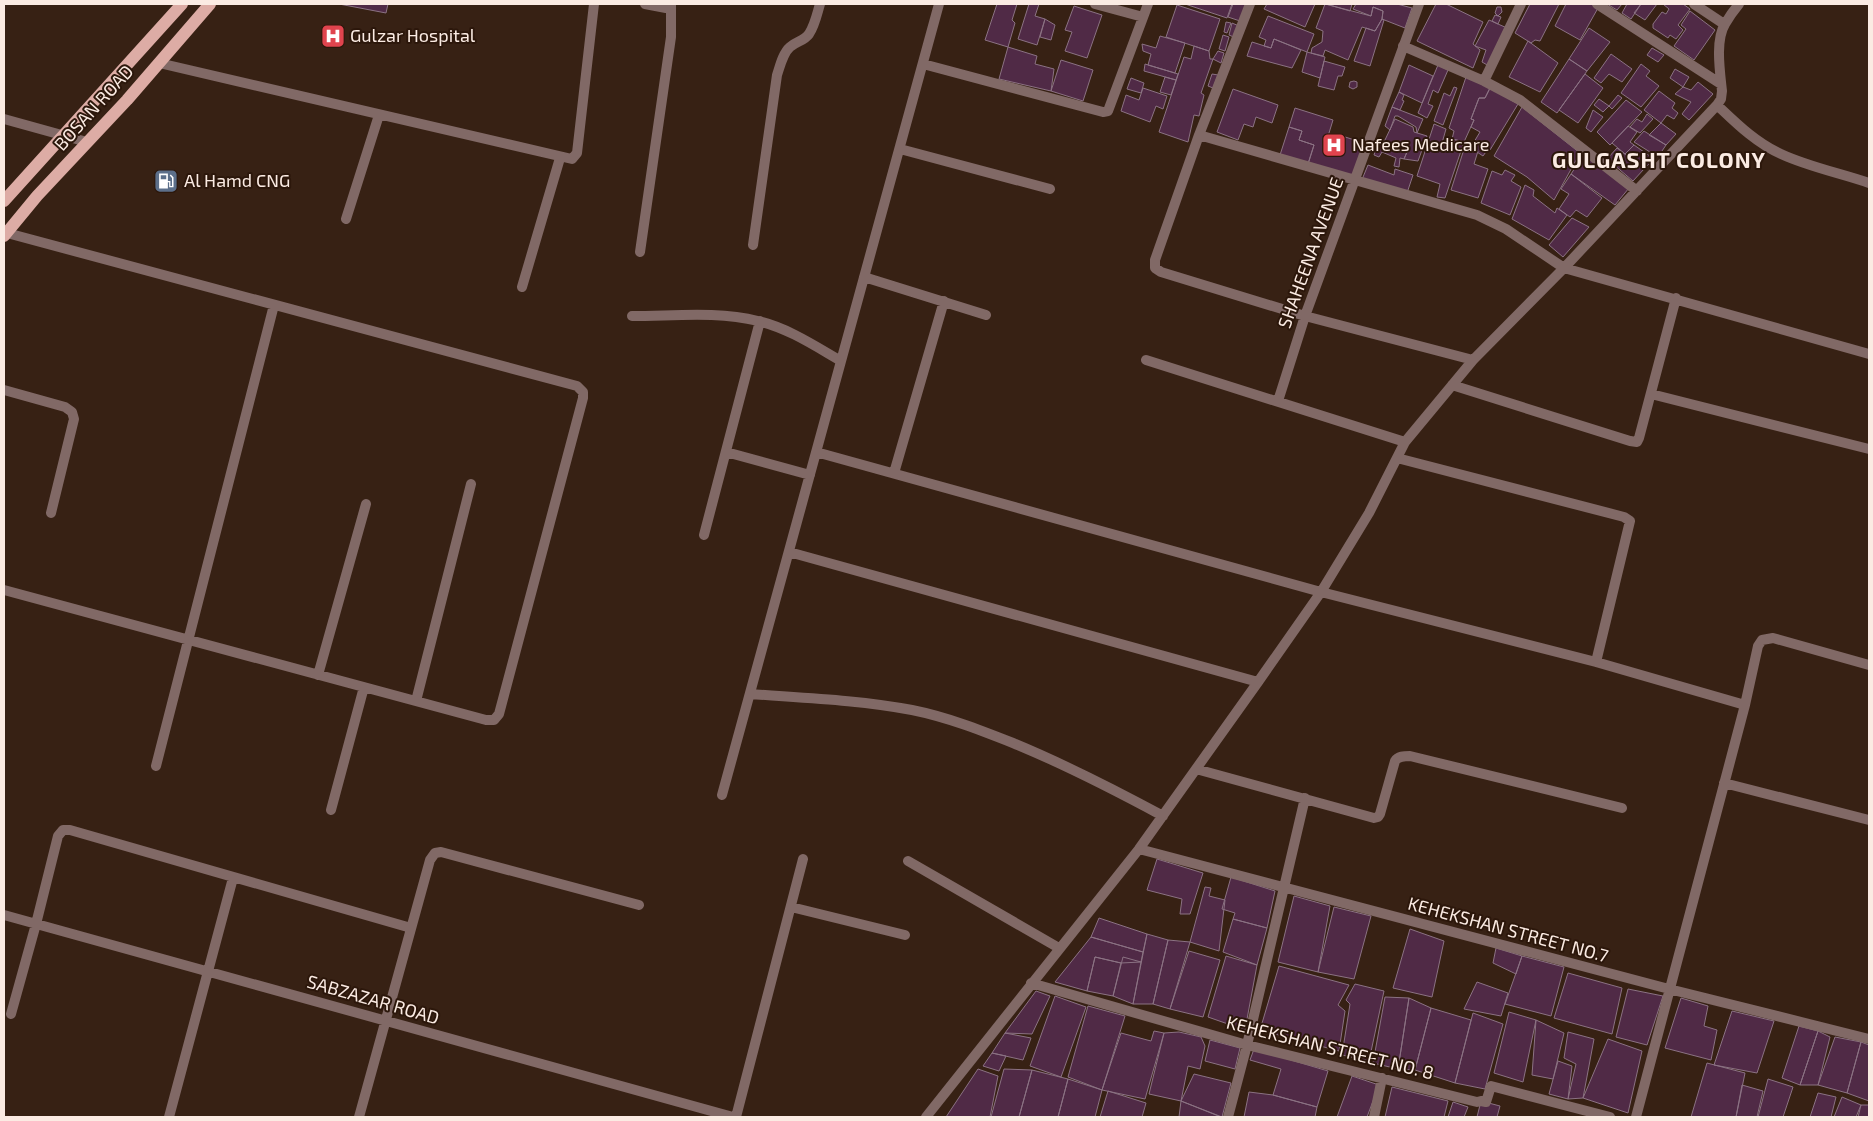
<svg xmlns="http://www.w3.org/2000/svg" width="1873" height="1121" viewBox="0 0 1873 1121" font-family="'Exo 2',sans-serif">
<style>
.building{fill:#502a46;stroke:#8b7283}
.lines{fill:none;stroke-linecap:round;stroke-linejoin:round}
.street{stroke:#816966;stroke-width:10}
.primary{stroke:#ddaca5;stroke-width:12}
.labels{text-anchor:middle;stroke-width:4;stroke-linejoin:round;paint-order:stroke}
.poi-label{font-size:18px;fill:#fbebe3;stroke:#2c170b;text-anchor:start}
.street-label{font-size:18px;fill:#fbebe3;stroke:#2c170b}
.district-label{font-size:22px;font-weight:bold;letter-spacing:1px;fill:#fbebe3;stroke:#2c170b}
</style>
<rect width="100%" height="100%" fill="#372114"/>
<path class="building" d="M339,4H388L386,13Z
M997,4H1017L1012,20L1015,23L1008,47L985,40Z
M1029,4H1039L1035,16L1045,19L1037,45L1018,39Z
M1185,4H1232L1227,18Z
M1233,4H1247L1240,21L1228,17Z
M1267,4H1315L1305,27L1264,9Z
M1325,4L1371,16L1373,7L1383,11L1382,19L1375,31L1362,27L1348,60L1325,50L1323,56L1311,53L1312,48L1322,42L1323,31L1316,28Z
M1326,4H1352L1350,11Z
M1356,4H1397L1412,8L1405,28L1382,19L1383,11L1373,7L1371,16L1353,9Z
M1436,4H1446L1483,22L1473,44L1480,50L1473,68L1417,41Z
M1530,4H1559L1540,41L1535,40L1531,43L1515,33Z
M1566,4H1591L1598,8L1580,40L1555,26Z
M1607,4H1622L1617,10Z
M1627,4H1641L1631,19L1622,13Z
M1641,4H1657L1645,20L1634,13Z
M1663,4H1683L1690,9L1678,25L1683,30L1676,39L1670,35L1668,38L1653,28V24L1662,12L1666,14L1669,9Z
M1177,5L1220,19L1209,51L1166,37Z
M1074,6L1102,15L1087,58L1065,51L1072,32L1065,30Z
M1497,7H1501L1502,12L1498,16L1495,13Z
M1690,11L1715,30L1694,60L1674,46L1686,29L1681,25Z
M1495,15L1501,17L1498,24L1492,21Z
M1268,16L1314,34L1307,52L1274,39L1271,48L1264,46L1266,40L1259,37Z
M1045,19L1055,25L1051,40L1040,37Z
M1382,19L1384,20L1370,66L1354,61L1366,28L1375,31Z
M1489,20L1507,28L1489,66L1482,62L1486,50L1475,46Z
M1226,22L1231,23L1227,33L1224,32Z
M1232,23L1239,26L1236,38L1229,35Z
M1589,28L1610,42L1587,71L1569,59Z
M1223,35L1229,37L1225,51L1219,49Z
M1160,36L1185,43L1175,73L1148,65L1151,54L1143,51L1142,44L1156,48Z
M1274,39L1301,50L1292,68L1247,56L1252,42L1271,48Z
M1528,41L1558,63L1540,92L1509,77Z
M1194,46L1209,51L1210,59H1213L1201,93L1204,95L1199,116L1194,115L1188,142L1159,132L1184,57L1191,59Z
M1008,47L1037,56L1035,64L1054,69L1051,91L999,79Z
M1652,48L1664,55L1658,62L1647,55Z
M1218,51L1224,53L1221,63L1213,59Z
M1307,52L1325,57L1320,78L1302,72Z
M1611,54L1632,69L1622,82L1609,74L1601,83L1594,78Z
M1569,59L1587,71L1557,113L1541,102Z
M1061,60L1093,70L1083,101L1051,91Z
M1324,61L1345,67L1342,76H1338L1334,90L1318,86Z
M1145,64L1178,74L1176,80L1144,71Z
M1641,64L1650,71L1646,76L1659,86L1641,107L1621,93Z
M1409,65L1433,76L1422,103L1399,92Z
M1438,65L1448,70L1438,93L1433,90L1428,104L1433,106L1427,118L1418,113Z
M1675,69L1689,77L1683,87L1670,78Z
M1212,74L1218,75L1213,88L1208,86Z
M1585,74L1603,88L1578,123L1559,110Z
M1165,77L1176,80L1171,95L1160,92Z
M1466,77L1490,88L1485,98H1479L1471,119L1474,120L1464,142L1452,139L1454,131L1449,128Z
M1131,78L1144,83L1141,93L1127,89Z
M1354,81L1357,82V87L1353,89L1349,87L1350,82Z
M1698,82L1713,94L1689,120L1682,114L1691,102L1675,94L1683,87L1691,90Z
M1454,87L1457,88L1443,125L1434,121L1444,93L1450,96Z
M1143,88L1167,96L1163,109L1156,106L1150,122L1121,111L1126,95L1139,100Z
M1490,88L1518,104L1490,150L1488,149L1483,156L1474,150L1478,142H1474L1480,132L1471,127L1474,120L1471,119L1479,98H1485Z
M1233,89L1278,105L1272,123L1256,117L1253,127L1244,124L1238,140L1217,132Z
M1659,91L1675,103L1672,108L1678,113L1674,119L1667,115L1661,123L1644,110Z
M1399,92L1404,95L1402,100L1404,101L1400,110L1392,107Z
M1618,95L1622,98L1612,109L1609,106Z
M1599,99L1609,106L1603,112L1594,105Z
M1626,100L1642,112L1610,145L1597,132Z
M1392,107L1423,119L1417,133L1416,127L1398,116H1395L1390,130L1385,126Z
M1522,107L1580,153L1554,200L1527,177L1494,156Z
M1295,108L1333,120L1325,146L1335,149L1339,135L1364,143L1354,180L1308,164L1314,145L1299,140L1302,131L1289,127Z
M1593,110L1603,117L1591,132L1586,128Z
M1647,114L1653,119L1640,133L1630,127L1637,119L1642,122Z
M1395,119L1413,127L1414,132L1427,136L1418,161L1404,159L1407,152L1384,142Z
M1661,123L1676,134L1666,145L1649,135Z
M1434,124L1446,129L1442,143L1447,145L1449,138L1464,142L1445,198L1437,197L1440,184L1417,176Z
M1628,126L1637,132L1630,142L1634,145L1625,154L1612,143Z
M1289,127L1302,131L1299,140L1314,145L1308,164L1280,155Z
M1644,131L1666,145L1658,157L1634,142Z
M1379,139L1407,152L1404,159L1400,158L1399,167L1394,166L1396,158L1382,152L1379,157L1374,155Z
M1634,145L1654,159L1644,169L1625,154Z
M1465,146L1478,151L1474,164L1488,169L1478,198L1451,190Z
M1617,148L1644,169L1633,181L1607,159Z
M1585,153L1629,188L1615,205L1571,174Z
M1368,165L1394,175L1395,169L1413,175L1407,193L1361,182Z
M1505,170L1515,175L1511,181L1521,187L1510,215L1481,203L1492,171L1502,175Z
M1571,174L1602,198L1587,217L1576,210L1570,217L1559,209L1569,194L1561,189Z
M1525,185L1534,190L1533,196L1555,213L1557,208L1567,215L1549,240L1512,219Z
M1572,218L1589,227L1563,257L1549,245Z
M1157,859L1203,873L1190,914H1180L1182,899L1147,890Z
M1231,877L1275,891L1267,928L1233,919L1235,913L1222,909Z
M1205,887L1211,888L1209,896L1225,900L1219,951L1190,942Z
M1294,896L1330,906L1318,972L1278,962Z
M1334,907L1371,916L1354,979L1318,972Z
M1099,918L1147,934L1143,952L1091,937Z
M1233,919L1267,928L1257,965L1223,952Z
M1410,929L1444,941L1432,997L1393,988Z
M1147,934L1168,940L1153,1004H1133Z
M1091,937L1143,952L1141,962L1121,963L1095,957L1087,991L1055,982Z
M1168,940L1190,942L1170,1009L1153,1004Z
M1496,948L1522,956L1516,974L1493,963Z
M1189,951L1220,960L1203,1017L1170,1009Z
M1226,956L1257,965L1245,1030L1208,1017Z
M1522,956L1564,967L1551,1016L1505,1004Z
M1095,957L1121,963L1113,996L1087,991Z
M1123,957L1141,962L1133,1004L1113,996Z
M1279,966L1349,985L1338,1005L1345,1011L1339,1051L1260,1030Z
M1568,973L1622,988L1612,1034L1554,1018Z
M1477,982L1508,993L1501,1016L1464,1009Z
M1355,984L1384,991L1369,1061L1342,1055L1350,1004L1346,1000Z
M1628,989L1663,996L1647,1045L1616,1037Z
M1036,991L1050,996L1032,1034L1005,1033Z
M1055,996L1086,1007L1061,1077L1030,1066Z
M1385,997L1409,998L1398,1069L1373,1063Z
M1409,998L1431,1008L1415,1070L1398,1069Z
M1681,998L1708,1006L1704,1026L1717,1030L1711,1060L1665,1048Z
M1088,1006L1125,1016L1102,1090L1068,1077Z
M1431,1008L1471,1020L1455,1083L1415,1070Z
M1732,1011L1774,1021L1757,1073L1714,1065Z
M1509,1012L1536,1020L1523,1082L1494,1073Z
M1473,1013L1503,1024L1485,1089L1455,1083Z
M1536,1020L1564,1033L1553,1079L1532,1075Z
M1799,1026L1818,1031L1800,1085L1782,1078Z
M1154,1031L1164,1033L1145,1099L1102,1090L1121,1033L1151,1041Z
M1818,1031L1830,1037L1818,1085H1800Z
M1179,1032L1201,1037L1205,1046L1200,1069L1188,1066L1181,1101L1149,1094L1164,1033Z
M1568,1032L1594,1039L1583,1098L1568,1099L1576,1064L1564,1058Z
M1005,1033L1031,1038L1023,1060L992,1053Z
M1835,1037L1861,1042L1847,1093L1818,1085Z
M1608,1039L1642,1051L1628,1113L1583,1098Z
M1210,1040L1240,1048L1235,1069L1205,1061Z
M1861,1042L1869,1045V1101L1847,1093Z
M1254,1049L1328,1071L1317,1107L1273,1095L1281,1069L1250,1060Z
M992,1053L1006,1056L999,1071L983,1066Z
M1558,1061L1572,1066L1568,1099L1549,1094Z
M1707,1063L1745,1073L1736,1117H1691Z
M978,1069L998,1076L990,1117H946Z
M1004,1069L1032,1070L1019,1117H991Z
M1032,1070L1068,1079L1058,1117H1019Z
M1194,1074L1231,1083L1222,1117L1181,1101Z
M1352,1076L1379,1085L1367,1117H1337Z
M1068,1079L1102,1090L1095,1117H1058Z
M1768,1079L1793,1087L1783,1117H1758Z
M1742,1085L1763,1091L1757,1117H1736Z
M1392,1087L1448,1101L1444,1117H1385Z
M1108,1091L1146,1103L1142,1117H1100Z
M1249,1092L1273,1095L1317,1107L1315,1117H1244Z
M1818,1093L1836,1097L1831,1117H1810Z
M1842,1097L1861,1105L1856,1117H1834Z
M1181,1101L1221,1117H1179Z
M1481,1101L1500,1106L1497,1117H1477Z
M1453,1102L1468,1107L1464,1117H1448Z
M1861,1105H1869V1117H1858Z"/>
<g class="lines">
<path class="street" d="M645,4L666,8L670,6
M1095,4L1143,17
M1250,4L1199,135L1155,260V268L1161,272L1305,316L1473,360
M1597,4L1721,84
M1694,4L1724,24
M1403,46L1484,81L1520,100L1637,191
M159,63L572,159L577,153L594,4
M923,64L1103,112L1108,111L1148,4
M1484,81L1521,4
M1717,105C1736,123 1756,143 1781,154C1809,167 1840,173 1869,183
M4,119L87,142
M1199,135L1477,215L1506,229L1564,268L1869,354
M900,149L1050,189
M346,219L379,115
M753,245L777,75C780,66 783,53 790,47C797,41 804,41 809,34C815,25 817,14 820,4
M640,252L671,37V4
M864,277L986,315
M522,287L560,158
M632,316C674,316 718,311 758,321C788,328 815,346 841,361
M1146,360L1405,442
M1452,385L1630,441L1637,442L1639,438L1676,298
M4,390L65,407L72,412L74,419L51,513
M1651,394L1869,449
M1278,401L1305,316L1419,4
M726,452L810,475
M816,452L1321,592L1596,662L1745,705
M1397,458L1624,517L1630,521L1596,662
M894,473L944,301
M704,535L760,321
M789,552L1258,682
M4,590L486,720H494L499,714L583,398V392L577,386L7,233
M318,675L366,504
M750,694C804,698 859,700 912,710C947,717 980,730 1013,743C1064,764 1113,789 1163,816
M416,701L471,484
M156,766L274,305
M1196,769L1374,818L1378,817L1380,814L1395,761C1398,756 1404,756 1410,756L1622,808
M1724,783L1869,820
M722,795L939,4
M331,810L364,687
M1139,849L1669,989L1869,1039
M908,861L1059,948
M791,907L905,935
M4,915L733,1117
M1031,983L1247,1045L1477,1102L1481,1101L1486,1102L1491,1086L1610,1117
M11,1014L36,924L58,836L63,830H70L411,928
M169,1117L233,878
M359,1117L430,860L435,853L441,852L639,905
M736,1117L803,859
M926,1117L1139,849L1258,682L1321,592L1369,513L1405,442L1473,360L1564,268L1717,105L1721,99L1722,91C1720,72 1715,40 1725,24C1729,17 1734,10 1739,4
M1228,1117L1247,1045L1305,798
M1374,1117L1382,1078
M1636,1117L1745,705L1758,646L1762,640L1773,638L1869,665"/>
<path class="primary" d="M4,201L182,4
M4,236L37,196L127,100L210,4"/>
</g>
<defs>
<g id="hospital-square" transform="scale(1.25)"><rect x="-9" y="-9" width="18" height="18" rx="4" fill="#e0444e" stroke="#2c170b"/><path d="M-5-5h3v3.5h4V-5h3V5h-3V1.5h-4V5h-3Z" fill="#fff"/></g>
<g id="fuel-square" transform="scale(1.25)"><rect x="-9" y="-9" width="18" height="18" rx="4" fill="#5c6f8a" stroke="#2c170b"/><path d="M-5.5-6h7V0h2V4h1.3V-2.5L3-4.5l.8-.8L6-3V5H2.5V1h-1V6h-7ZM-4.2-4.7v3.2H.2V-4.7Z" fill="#fff"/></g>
</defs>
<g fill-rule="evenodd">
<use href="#hospital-square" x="333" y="36"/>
<use href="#hospital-square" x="1334" y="145"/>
<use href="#fuel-square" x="166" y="181"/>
</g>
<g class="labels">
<g class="poi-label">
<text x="350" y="42">Gulzar Hospital</text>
<text x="1352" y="151">Nafees Medicare</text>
<text x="184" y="187">Al Hamd CNG</text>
</g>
<g class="street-label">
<text transform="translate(94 108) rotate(-48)" y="6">BOSAN ROAD</text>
<text transform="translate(1311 253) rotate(-70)" y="6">SHAHEENA AVENUE</text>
<text transform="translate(1508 930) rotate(15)" y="6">KEHEKSHAN STREET NO.7</text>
<text transform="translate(373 1000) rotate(16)" y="6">SABZAZAR ROAD</text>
<text transform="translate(1330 1048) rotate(14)" y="6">KEHEKSHAN STREET NO. 8</text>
</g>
<g class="district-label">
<text x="1659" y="168">GULGASHT COLONY</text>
</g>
</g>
<rect width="1873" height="1121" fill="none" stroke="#fbebe3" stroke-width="10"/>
</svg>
